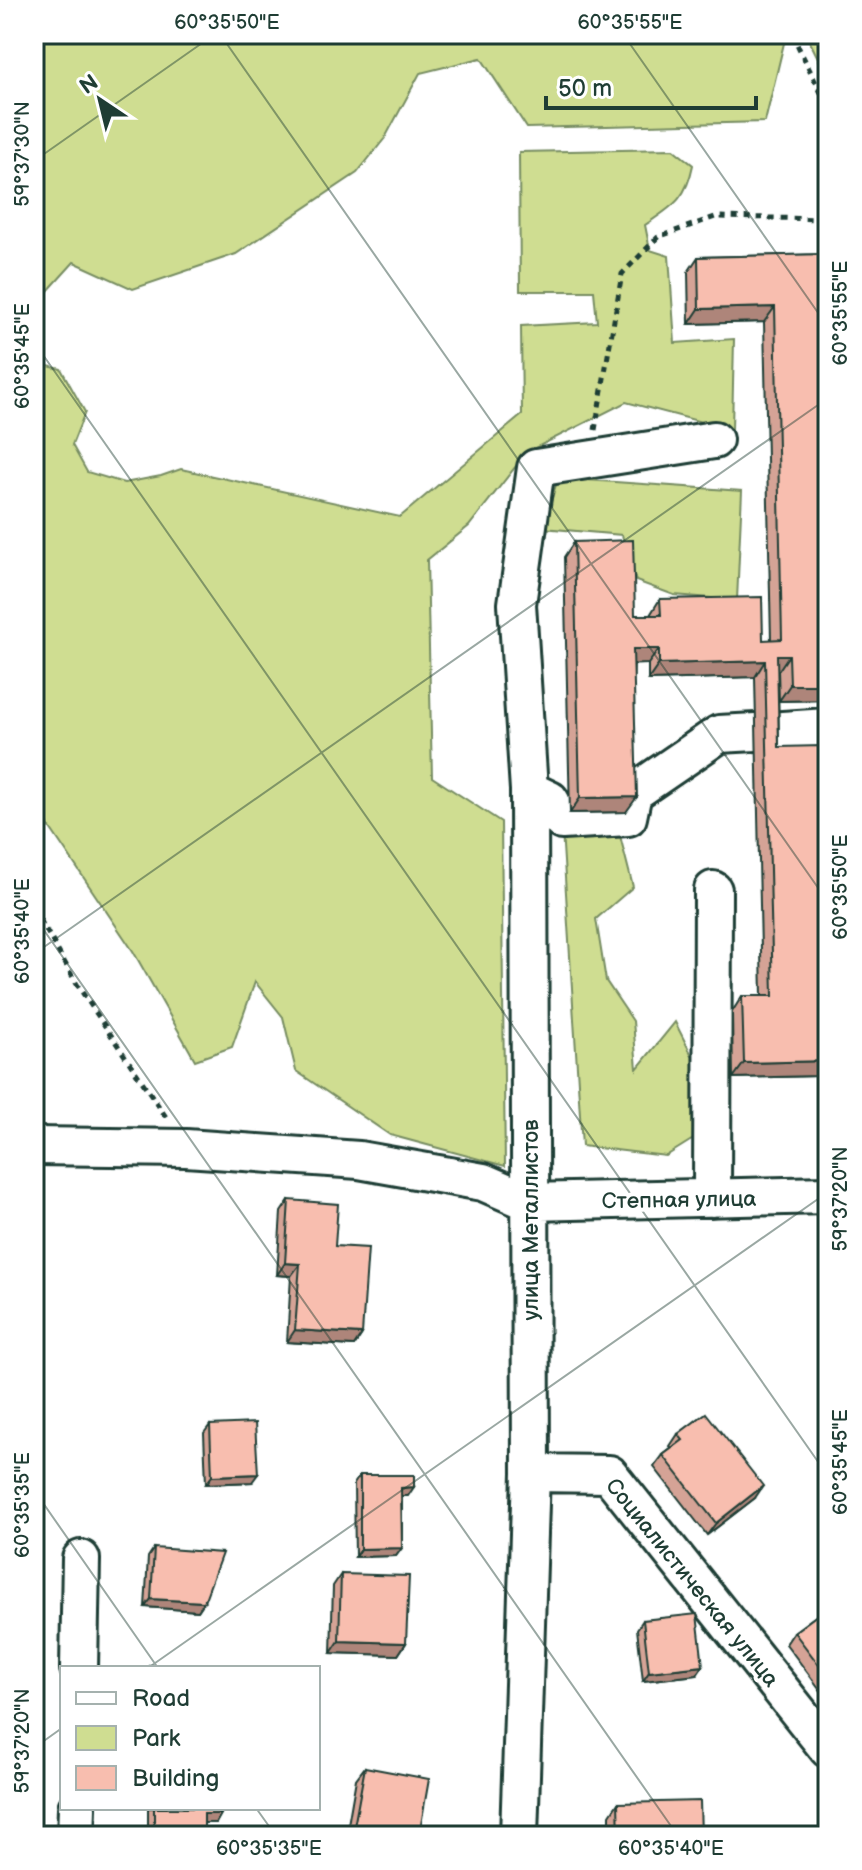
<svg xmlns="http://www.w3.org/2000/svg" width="862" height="1870" viewBox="0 0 862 1870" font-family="'Balsamiq Sans',sans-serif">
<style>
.green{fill:#cfdd91;stroke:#778d62;stroke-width:2}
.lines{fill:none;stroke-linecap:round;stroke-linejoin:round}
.minor-casing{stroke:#1f3d34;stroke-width:42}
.path{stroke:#1f3d34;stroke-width:5;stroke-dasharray:6 6;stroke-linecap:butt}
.minor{stroke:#fff;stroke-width:36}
.wall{fill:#d5a396;stroke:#1f3d34;stroke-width:2}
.shaded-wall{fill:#ae857a;stroke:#1f3d34;stroke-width:2}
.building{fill:#f8beaf;stroke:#1f3d34;stroke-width:2}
.ticks{fill:none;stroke:#1f3d34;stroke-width:2;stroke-opacity:0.45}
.labels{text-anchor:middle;stroke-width:8;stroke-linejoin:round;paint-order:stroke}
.street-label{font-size:22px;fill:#1f3d34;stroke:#fff}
.neatline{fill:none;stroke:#1f3d34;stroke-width:3}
.ticks-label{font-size:20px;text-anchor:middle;fill:#1f3d34}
</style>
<rect width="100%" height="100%" fill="#fff"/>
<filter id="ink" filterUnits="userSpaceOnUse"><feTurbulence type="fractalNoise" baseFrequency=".0125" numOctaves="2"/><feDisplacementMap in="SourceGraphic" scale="16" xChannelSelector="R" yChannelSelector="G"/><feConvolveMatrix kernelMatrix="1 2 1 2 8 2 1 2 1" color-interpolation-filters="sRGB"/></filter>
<g filter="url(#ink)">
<path class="green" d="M34,34H780L784,43L765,122L527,128L481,58L420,73L385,138L357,173L236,254L133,289L74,262L37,303L34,302Z
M806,34H828V78Z
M673,149L693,165C686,200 673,206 645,225L650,250L669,256L675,343L734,339L732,430L626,402L527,452L469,526L427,560L432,777L501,822L505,1166L390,1135L296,1071L283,1017L255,982L232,1047L195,1060L133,951L34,804V363L61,369L85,412L72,445L87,472L124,483L161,476L181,469L400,517L522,415L521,326L597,322L594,291H520L519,152Z
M558,478L742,491L737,600L674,595L636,581L622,535L543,528Z
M617,824L633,887L596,919L606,981L633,1021L637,1069L675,1022L703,1077L698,1136L666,1156L582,1146L562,830Z"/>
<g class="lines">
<g class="minor-casing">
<path id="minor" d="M768,731L828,727
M529,790L550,800L562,821L628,817L633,793L719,734L756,732
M34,1146L186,1148L359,1160L483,1182L529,1202L828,1195
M712,1198L713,890
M531,1473L609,1474L828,1749
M79,1668L81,1559
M76,1836L77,1808
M519,1836L531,1473L529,790L517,604L536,468L714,440"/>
</g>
<path class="path" d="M792,34L827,105L828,129
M595,430L622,274L658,237L715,217L828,219
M34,909L78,986L166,1117"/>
<use href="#minor" class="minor"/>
</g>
<path class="wall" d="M828,254V700L779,701L778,670L779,747L828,1008V1062L819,1076L733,1078L732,1012L742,996H762L755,677L648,680V664H634L626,812L570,813L564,557L574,542L635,615H650L660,599L763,640H771L764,322L689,324L688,272L698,257Z
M289,1200L335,1246L362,1334L354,1346L287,1342L291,1276L277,1275L281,1212Z
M210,1425L252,1482L206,1484L204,1433Z
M678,1434L755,1498L707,1535L654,1467L663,1455L672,1448L670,1446Z
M360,1475L408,1496H402V1548L396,1556L355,1557L354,1484Z
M154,1548L204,1602L198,1611L145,1607L148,1557Z
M341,1574L406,1643L398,1655L331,1653L333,1586Z
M828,1607V1700L786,1644L794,1632Z
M643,1620L697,1675L643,1681L637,1629Z
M365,1767L419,1836H346L356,1779Z
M618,1803L701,1836H610V1815Z
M148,1808H222L221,1814L216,1823H204V1836H148Z"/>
<path class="shaded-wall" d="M775,307L764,322L689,324L699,309Z
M633,649H659L648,664L623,665Z
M777,655H789L779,670H767Z
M765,661L755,677L648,680L659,664Z
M790,685H828V700L779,701Z
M637,797L626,812L570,813L580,798Z
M828,1061L819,1076L733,1078L744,1063Z
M285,1263L300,1264L291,1276L277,1275Z
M295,1330L362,1334L354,1346L287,1342Z
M258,1474L252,1482L206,1484L212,1476Z
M763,1486L755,1498L707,1535L716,1523Z
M414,1487L408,1496H396L401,1488Z
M402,1548L396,1556L355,1557L360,1549Z
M151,1599L204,1602L198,1611L145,1607Z
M339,1641L406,1643L398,1655L331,1653Z
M703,1666L697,1675L643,1681L649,1672Z
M204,1814H221L216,1823H198Z
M354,1827L406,1836H347Z"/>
<path class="building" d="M828,254V685H790L789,655H777L779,747L822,746L828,1061L744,1063L742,996H773L765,661L659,664V649H633L637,797L580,798L574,542L633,540L635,615H661L660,599L762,597L763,640L782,639L775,307L699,309L698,257Z
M289,1200L338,1204L335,1246L368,1248L362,1334L295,1330L300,1264L285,1263Z
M706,1413L763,1486L716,1523L663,1455L683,1440L678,1434Z
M255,1423L258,1474L212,1476L210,1425Z
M360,1475H414V1487L401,1488L402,1548L360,1549Z
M154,1548L222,1553L204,1602L151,1599Z
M341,1574L409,1576L406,1643L339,1641Z
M828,1607V1677L794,1632Z
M697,1614L703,1666L649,1672L643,1620Z
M149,1665L166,1668H149Z
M365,1767L429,1779L419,1836H406L354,1827Z
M700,1801L701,1836H619L618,1803Z
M154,1808H222L221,1814H204V1836H154Z"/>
</g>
<path class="ticks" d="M220,34L828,902M623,34L828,327M34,161L215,34M34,342L828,1476M34,916L678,1836M34,954L828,398M34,1490L158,1668M148,1668L828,1192M34,1748L62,1728M256,1808L276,1836"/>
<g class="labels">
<g class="street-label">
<text transform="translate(679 1199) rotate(-1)" y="8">Степная улица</text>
<text transform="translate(530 1220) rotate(-90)" y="8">улица Металлистов</text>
<text transform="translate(693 1582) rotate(51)" y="8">Социалистическая улица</text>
</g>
</g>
<rect width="862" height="1870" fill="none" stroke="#fff" stroke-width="88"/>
<rect x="60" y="1666" width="260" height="144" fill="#ffffff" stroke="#a5b1ae" stroke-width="2"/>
<rect x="76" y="1692" width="40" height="12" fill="#ffffff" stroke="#a5b1ae" stroke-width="2"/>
<text x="132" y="1706" font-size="24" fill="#1f3d34">Road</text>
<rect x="76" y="1726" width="40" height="24" fill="#cfdd91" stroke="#a5b1ae" stroke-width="2"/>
<text x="132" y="1746" font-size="24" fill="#1f3d34">Park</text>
<rect x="76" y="1766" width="40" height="24" fill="#f8beaf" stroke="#a5b1ae" stroke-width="2"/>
<text x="132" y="1786" font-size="24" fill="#1f3d34">Building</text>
<g transform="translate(100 100) rotate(325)" stroke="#ffffff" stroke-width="6" paint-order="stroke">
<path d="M0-6L14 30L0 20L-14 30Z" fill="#1f3d34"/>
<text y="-12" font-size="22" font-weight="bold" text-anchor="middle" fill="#1f3d34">N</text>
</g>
<path d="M546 96v12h210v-12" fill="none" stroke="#1f3d34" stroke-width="4"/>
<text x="558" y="96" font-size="24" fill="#1f3d34" stroke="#ffffff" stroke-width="6" paint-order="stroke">50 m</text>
<rect x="44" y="44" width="774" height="1782" class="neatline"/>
<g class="ticks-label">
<text x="227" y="29">60°35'50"E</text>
<text x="630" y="29">60°35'55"E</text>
<text transform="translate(22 154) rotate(-90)" y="7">59°37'30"N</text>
<text transform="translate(840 313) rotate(-90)" y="7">60°35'55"E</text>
<text transform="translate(22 356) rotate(-90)" y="7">60°35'45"E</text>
<text transform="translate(840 887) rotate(-90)" y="7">60°35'50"E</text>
<text transform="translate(22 931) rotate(-90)" y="7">60°35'40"E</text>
<text transform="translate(840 1199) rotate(-90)" y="7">59°37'20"N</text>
<text transform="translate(840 1462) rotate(-90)" y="7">60°35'45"E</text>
<text transform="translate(22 1505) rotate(-90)" y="7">60°35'35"E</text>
<text transform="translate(22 1741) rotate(-90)" y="7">59°37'20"N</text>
<text x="269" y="1855">60°35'35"E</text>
<text x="671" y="1855">60°35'40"E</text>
</g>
</svg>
